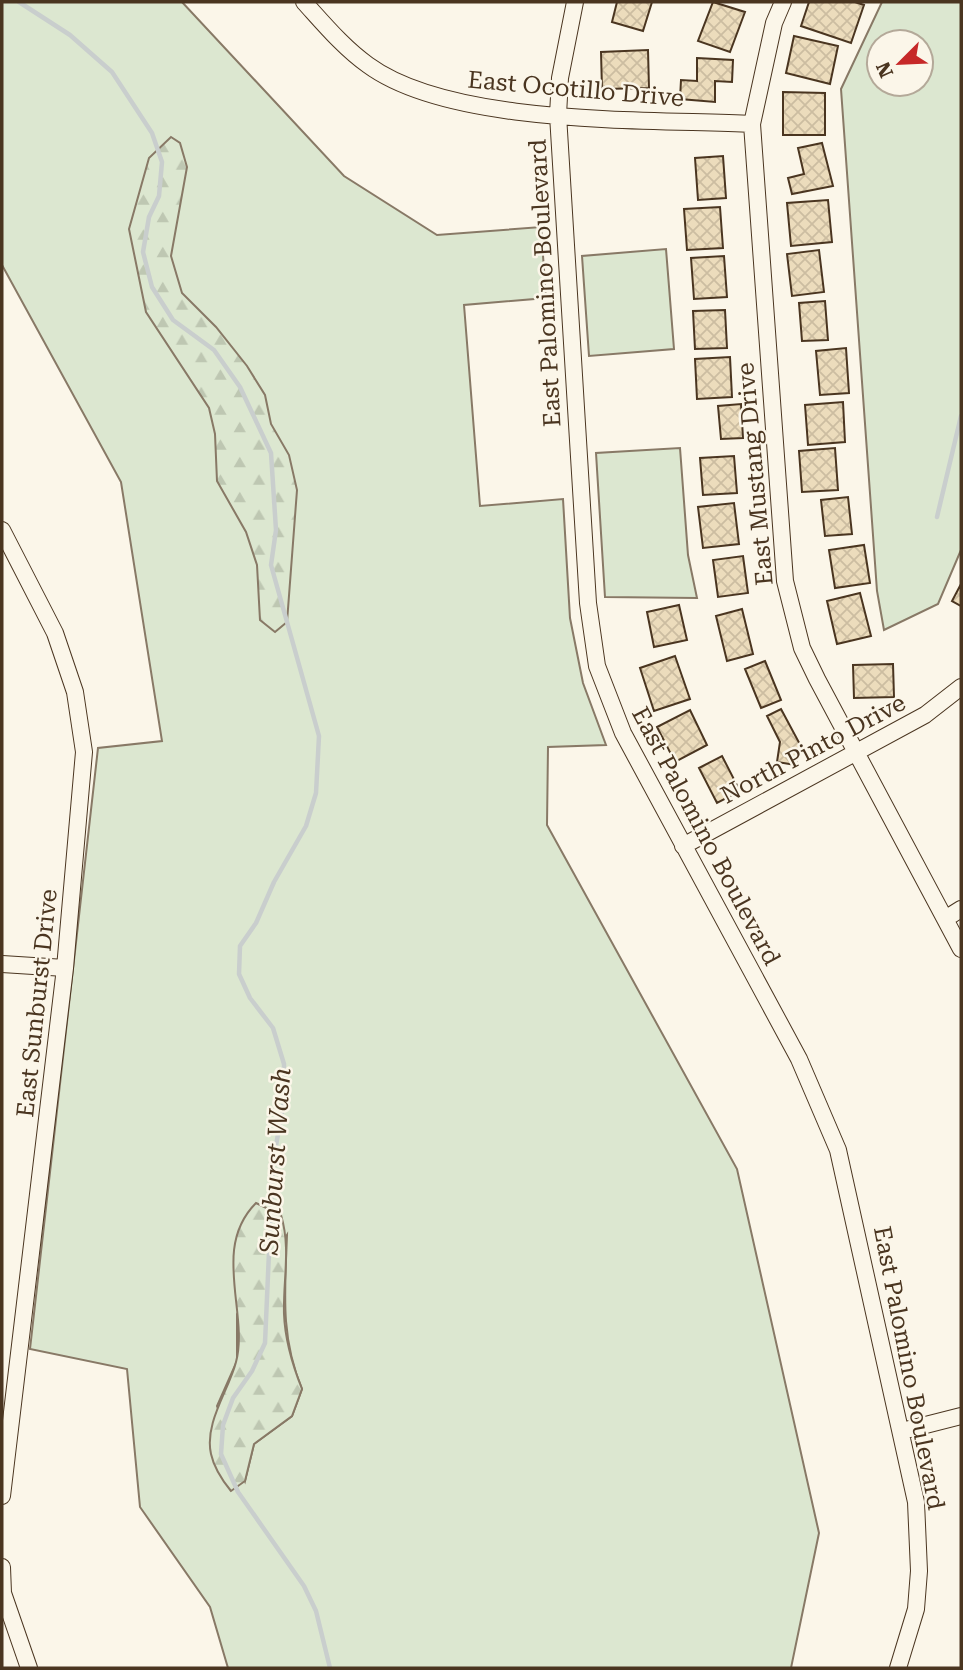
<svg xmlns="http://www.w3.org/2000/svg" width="963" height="1670" viewBox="0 0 963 1670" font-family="'Roboto Serif',serif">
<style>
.green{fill:#dce7d0;stroke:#887966;stroke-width:2;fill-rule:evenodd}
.forest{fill:url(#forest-firs);stroke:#887966;stroke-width:2}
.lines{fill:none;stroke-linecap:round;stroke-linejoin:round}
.stream{stroke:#c9cecd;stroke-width:4.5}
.building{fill:url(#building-cross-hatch);stroke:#4a3520;stroke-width:2}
.minor-casing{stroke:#4a3520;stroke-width:18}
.minor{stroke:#fbf6e9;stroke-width:16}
.labels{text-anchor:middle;stroke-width:5;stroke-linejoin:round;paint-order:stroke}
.street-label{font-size:24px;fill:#4a3520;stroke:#fbf6e9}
.water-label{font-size:26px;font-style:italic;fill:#4a3520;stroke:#fbf6e9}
</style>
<defs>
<pattern id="forest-firs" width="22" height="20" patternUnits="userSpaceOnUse" patternTransform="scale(1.75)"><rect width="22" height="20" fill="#dce7d0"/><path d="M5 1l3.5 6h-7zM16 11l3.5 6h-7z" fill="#bec7b2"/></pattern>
<pattern id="building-cross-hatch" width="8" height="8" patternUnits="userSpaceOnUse" patternTransform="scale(1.75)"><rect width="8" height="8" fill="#ecdcbc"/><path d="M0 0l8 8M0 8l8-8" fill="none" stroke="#ccbda1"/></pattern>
</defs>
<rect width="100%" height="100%" fill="#fbf6e9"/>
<path class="green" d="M2,2H182L344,176L437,235L541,227L546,298L464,305L480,506L563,499L570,618L583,683L606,745L548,747L547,825L737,1169L819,1533L791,1668H228L210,1607L140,1507L127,1369L30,1349L98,748L162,741L121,482L2,265ZM287,1235C285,1290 280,1337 302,1389L292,1416L254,1444L245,1481L217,1406L237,1361V1314Z
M882,2H961V550L938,604L884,630L877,591L841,89ZM879,42H921V84H879Z
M666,249L674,349L589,356L582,256Z
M680,448L688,555L697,598L605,597L596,453Z"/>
<path class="forest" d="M171,137L180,143L187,167L171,256L182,293L216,327L247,366L265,395L271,424L289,455L297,490L287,622L275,632L260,620L257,565L246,532L217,481L215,434L209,408L146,312L129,229L149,158Z
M256,1203L281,1215C291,1248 283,1280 284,1314C285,1341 292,1364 302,1389L292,1416L254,1444L245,1481L231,1491C222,1480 214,1468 211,1454C204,1423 229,1390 236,1362C249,1313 211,1248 256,1203Z"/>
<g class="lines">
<path class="stream" d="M19,2L70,35L112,72L152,133L162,162L159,196L149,217L143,252L152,287L173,320L214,350L240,387L271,453L276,530L271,565L319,736L316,793L306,826L274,882L256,923L240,946L239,974L250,998L273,1028L284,1064V1101L273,1162L265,1343L252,1371L233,1398L223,1425L221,1454L238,1492L304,1586L316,1611L330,1668
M937,517L961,416"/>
</g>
<path class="building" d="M617,2H652L643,31L612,22Z
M713,2L745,12L730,52L698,41Z
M809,2H855L864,5L851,43L801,26Z
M794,36L838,46L830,84L786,73Z
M648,50L649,88L602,89L601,52Z
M697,58L733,60L732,82L715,81V102L680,99L681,80L697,81Z
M783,92L825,93V135H783Z
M822,143L833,186L792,194L788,178L804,174L798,148Z
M723,156L726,198L698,200L695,158Z
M828,200L832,242L791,246L787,203Z
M720,207L723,248L687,250L684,209Z
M819,250L824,292L792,296L787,254Z
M724,256L727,297L694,299L691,258Z
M825,301L828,340L802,341L799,303Z
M725,310L727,348L695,349L693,311Z
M846,348L849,393L820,395L816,351Z
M730,357L732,397L697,399L695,359Z
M843,402L845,442L808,445L805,405Z
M741,404L743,438L721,439L718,406Z
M835,448L838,490L802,492L799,451Z
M734,456L737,493L703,495L700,458Z
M848,497L852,534L825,536L821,500Z
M734,503L739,544L703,548L698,507Z
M864,545L870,583L835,588L829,550Z
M743,556L748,593L718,597L713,560Z
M961,584V606L952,601Z
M860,593L871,636L837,644L827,601Z
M679,605L687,640L654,647L647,612Z
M742,609L753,654L727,661L716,616Z
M675,656L690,699L654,711L640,668Z
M765,661L781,700L761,708L745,669Z
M893,664L894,697L854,698L853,665Z
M781,709L803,750L797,753L796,765L777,762L780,742L767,716Z
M690,710L707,745L675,762L657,727Z
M722,756L740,791L717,803L699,768Z"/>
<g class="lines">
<g class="minor-casing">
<path id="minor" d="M304,2C324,24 344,48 368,65C451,126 648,119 752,124
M575,2L560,78L558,115L588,603L597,666L623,733L799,1059L838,1150L916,1502L919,1571L916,1609L898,1668
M783,2L774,23L752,124L785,581L802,648L817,679L961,949
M2,530L55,633L75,692L84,752L65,968L2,1496
M683,846L925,715L961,687
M945,919L961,909
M2,964L65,968
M902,1431L961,1416
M2,1567L3,1593L29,1668"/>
</g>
<use href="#minor" class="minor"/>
</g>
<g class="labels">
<g class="street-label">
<text transform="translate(576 89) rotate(5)" y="8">East Ocotillo Drive</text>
<text transform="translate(545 283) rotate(-93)" y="8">East Palomino Boulevard</text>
<text transform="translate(755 474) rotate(-95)" y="8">East Mustang Drive</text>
<text transform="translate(813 749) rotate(-28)" y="8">North Pinto Drive</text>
<text transform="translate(706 836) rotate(62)" y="8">East Palomino Boulevard</text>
<text transform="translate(37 1003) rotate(-84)" y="8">East Sunburst Drive</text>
<text transform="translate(909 1368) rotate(79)" y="8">East Palomino Boulevard</text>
</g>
<g class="water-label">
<text transform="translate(275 1161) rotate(-86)" y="9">Sunburst Wash</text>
</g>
</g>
<rect width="963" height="1670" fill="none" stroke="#4a3520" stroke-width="7"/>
<g transform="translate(900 63) rotate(246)"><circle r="33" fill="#fbf6e9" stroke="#b4a999" stroke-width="2"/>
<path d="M0-5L12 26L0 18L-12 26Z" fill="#c62828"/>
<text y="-10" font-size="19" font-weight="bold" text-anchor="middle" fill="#4a3520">N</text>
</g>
</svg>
